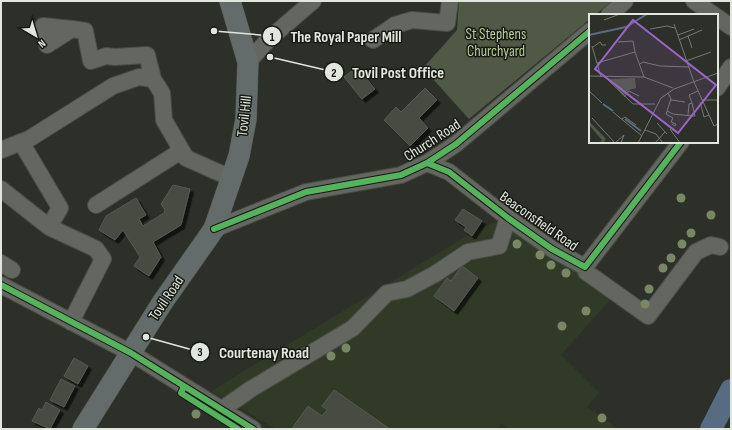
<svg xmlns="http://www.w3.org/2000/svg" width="732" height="430" viewBox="0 0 732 430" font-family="'Sofia Sans Condensed',sans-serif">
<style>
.built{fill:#303a26}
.green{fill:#4f5945}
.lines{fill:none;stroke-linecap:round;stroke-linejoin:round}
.river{stroke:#576c83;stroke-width:22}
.building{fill:#474b42;stroke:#565a53;filter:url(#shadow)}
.minor-casing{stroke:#4a4d46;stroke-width:18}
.major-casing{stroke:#4a4d46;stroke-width:22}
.minor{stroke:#646660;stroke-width:16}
.major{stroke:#636c6a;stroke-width:21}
.cycleway-casing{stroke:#171a13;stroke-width:8}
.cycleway{stroke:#56b35d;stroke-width:6}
.tree{fill:#788766}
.labels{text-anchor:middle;stroke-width:3;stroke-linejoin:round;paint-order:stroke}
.park-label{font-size:15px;fill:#b5cf98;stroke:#171a13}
.street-label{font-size:15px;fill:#e2e7dd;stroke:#171a13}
.inset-river{fill:none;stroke:#576c83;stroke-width:2}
.inset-road{fill:none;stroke:#757970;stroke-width:1}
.view{fill:#9a64c8;fill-opacity:0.15;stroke:#9a64c8;stroke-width:2}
.inset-edge{fill:none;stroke:#e2e7dd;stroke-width:2}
.leader{fill:none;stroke:#e2e7dd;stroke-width:1.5}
.callout-dot{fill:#e2e7dd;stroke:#171a13;stroke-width:1.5}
.mark-label{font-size:12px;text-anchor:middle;font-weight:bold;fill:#111}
.callout-label{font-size:16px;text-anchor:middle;font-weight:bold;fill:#e2e7dd;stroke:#171a13;stroke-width:3;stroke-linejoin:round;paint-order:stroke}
</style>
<defs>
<filter id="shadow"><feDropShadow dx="3.5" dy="3.5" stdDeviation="0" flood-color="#0009"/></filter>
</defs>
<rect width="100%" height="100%" fill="#2d3028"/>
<path class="built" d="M497,221L615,294L561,355L599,393L587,407L618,429H507L502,423L497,429H276L211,391L470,234Z"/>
<path class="green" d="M459,1H612L595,15H590V19L469,119L423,68L457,30Z"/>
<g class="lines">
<path class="river" d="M711,429L731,390"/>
</g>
<path class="building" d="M357,67L375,89L362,99L344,77Z
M425,88L437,100L419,118L428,128L410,146L384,120L396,107L401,112Z
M173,185L190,189L181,225L153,242L161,257L149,276L134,266L140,257L123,230L115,240L99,230L106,216L136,198L146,215L139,219L143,226L164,213L165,210L161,204Z
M463,209L482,221L472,236L464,230L466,227L455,220Z
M462,266L478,278L454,311L434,296L447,278L451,281Z
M74,358L88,366L78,384L64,376Z
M61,379L75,386L64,407L50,400Z
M334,390L390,429H295L293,427L308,406L322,416L327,410L322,406Z
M46,402L60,410L50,429L32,421L39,408L42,410Z"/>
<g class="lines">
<g class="minor-casing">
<path id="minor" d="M694,1L714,15
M609,15L625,1
M717,17L731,27
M72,29L43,26L47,45L72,29L85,31L91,61L106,56L115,57L147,55L153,79
M373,40L395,25L412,20L447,23L450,1
M248,62L269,39L313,1
M717,88L731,67
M1,150L29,139L113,86L139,77L153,79L162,93L164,120L186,158L231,178
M427,163L449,172L508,218L552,249L585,267L681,142
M1,189L49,227L60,208L21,142
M96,205L181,151
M49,227L96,249L103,259L71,322
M214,229L306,192L401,175L427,163L456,144L590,31
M1,263L12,270
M585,267L586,272L648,316L696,252L711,245L720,247
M1,285L131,353L253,429
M223,410L228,405L251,389L353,328L387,293L407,289L435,274L468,252L499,246L508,218"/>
</g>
<g class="major-casing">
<path id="major" d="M83,429L162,303L214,229L239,156L246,119L248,62L230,1"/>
</g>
<use href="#minor" class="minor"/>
<use href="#major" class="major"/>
<g class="cycleway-casing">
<path id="cycleway" d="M427,163L449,172L508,218L552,249L585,267L681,142
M214,229L306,192L401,175L427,163L456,144L590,31
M1,285L131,353L253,429
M184,386L181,393L238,429"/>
</g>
<use href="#cycleway" class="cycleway"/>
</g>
<g class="tree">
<circle cx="681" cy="198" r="4.5"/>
<circle cx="711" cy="215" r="4.5"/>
<circle cx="691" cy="233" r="4.5"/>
<circle cx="517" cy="244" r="4.5"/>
<circle cx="682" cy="244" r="4.5"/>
<circle cx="540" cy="255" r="4.5"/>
<circle cx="671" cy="258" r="4.5"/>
<circle cx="551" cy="265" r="4.5"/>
<circle cx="663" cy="268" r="4.5"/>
<circle cx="566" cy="273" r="4.5"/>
<circle cx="649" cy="289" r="4.5"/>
<circle cx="645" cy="304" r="4.5"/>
<circle cx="586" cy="311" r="4.5"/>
<circle cx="562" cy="326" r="4.5"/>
<circle cx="346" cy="348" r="4.5"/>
<circle cx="331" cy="356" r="4.5"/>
<circle cx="196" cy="414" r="4.5"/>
<circle cx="602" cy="418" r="4.5"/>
</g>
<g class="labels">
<g class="park-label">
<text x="496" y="39">St Stephens<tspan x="496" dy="17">Churchyard</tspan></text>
</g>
<g class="street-label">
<text transform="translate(244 116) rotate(-84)" y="5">Tovil Hill</text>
<text transform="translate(432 140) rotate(-33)" y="5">Church Road</text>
<text transform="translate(539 221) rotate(35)" y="5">Beaconsfield Road</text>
<text transform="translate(166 298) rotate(-56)" y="5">Tovil Road</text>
</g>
</g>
<g transform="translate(589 14)">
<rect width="129" height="129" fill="#2d3028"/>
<path d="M46,64L47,74L40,76L34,82L20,65ZM0,107L17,125L14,129H11L13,126L0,111Z" fill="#4f5945"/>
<path class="inset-river" d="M0,21L37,13L58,0M14,90L24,97M36,105L52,117"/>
<path class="inset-road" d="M15,6L31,0M85,10L105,68L125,112L129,110M61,15L78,12L86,14M89,21L105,15M99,22L103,34M90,26L113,16M29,28L44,27L46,38M3,32L12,63M4,33L11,28L13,31H17M97,47L122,38M8,49L46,38L55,63M51,50L54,48L71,52L100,53M0,62L55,63L84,74M17,64L44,90H66M0,77L13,89M79,79L82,85L78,97L84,100L103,102H106L103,89L100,90L99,101M35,83L40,77L50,82M82,86L96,88M113,86H129M111,88L115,103L120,101M103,89L100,81L109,77M78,97L77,100L84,104L82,108L87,110L86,112L83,110M24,98L53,122M3,104L26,129M33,105L36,103L47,111M68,109L78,120M81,115L91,129M56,116L67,120L74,129M26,129L35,121L32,129M49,129L72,84L85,75L129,59M66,129L76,118"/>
<path class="view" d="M44,6L127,71L89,119L6,55Z"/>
<rect width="129" height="129" class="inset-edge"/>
</g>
<path class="leader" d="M214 31L272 36M270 57L334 72M146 337L200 352"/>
<g class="callout-dot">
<circle cx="214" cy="31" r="4"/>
<circle cx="270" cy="57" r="4"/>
<circle cx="146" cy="337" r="4"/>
<circle cx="272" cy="36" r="10"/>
<circle cx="334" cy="72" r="10"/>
<circle cx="200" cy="352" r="10"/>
</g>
<g class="mark-label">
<text x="272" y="41">1</text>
<text x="334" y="77">2</text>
<text x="200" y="356">3</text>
</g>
<g class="callout-label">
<text x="346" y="42">The Royal Paper Mill</text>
<text x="398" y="78">Tovil Post Office</text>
<text x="264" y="358">Courtenay Road</text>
</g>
<rect width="732" height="430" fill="none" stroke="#e2e7dd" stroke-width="4"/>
<g transform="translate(36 36) rotate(142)" stroke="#171a13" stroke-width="3" paint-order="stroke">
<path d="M0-3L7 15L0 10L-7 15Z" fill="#e2e7dd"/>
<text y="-6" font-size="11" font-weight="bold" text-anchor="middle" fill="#e2e7dd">N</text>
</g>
</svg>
